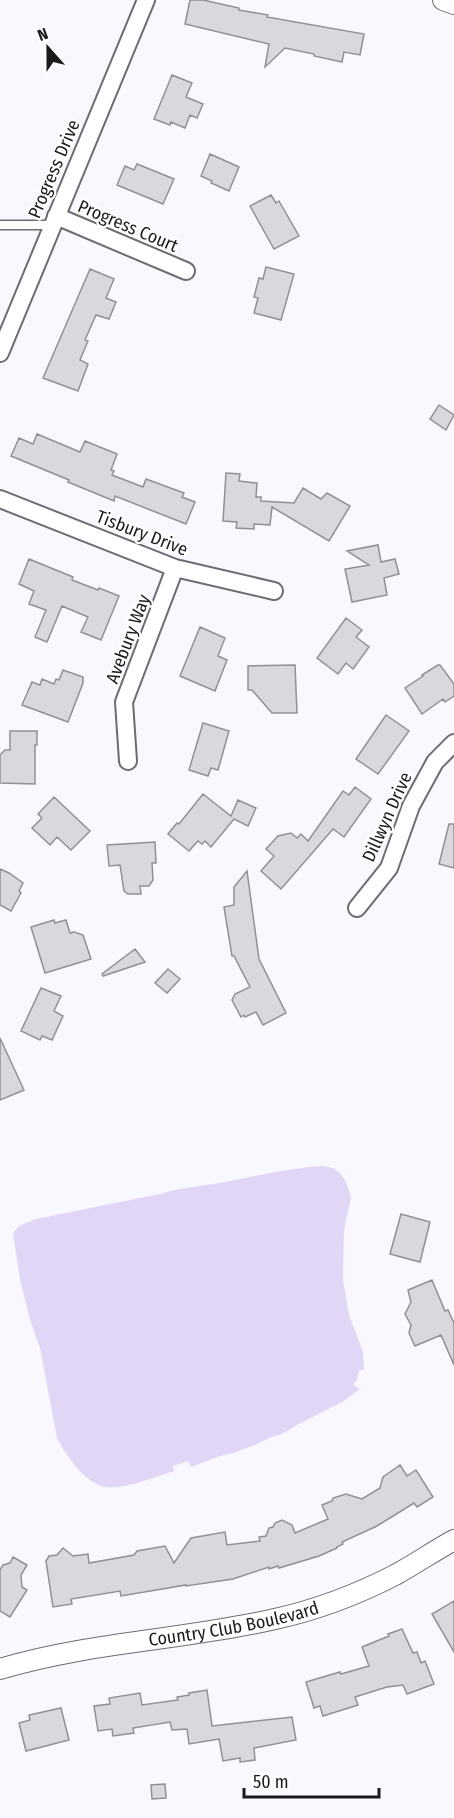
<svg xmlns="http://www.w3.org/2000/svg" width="454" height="1818" viewBox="0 0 454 1818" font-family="'Fira Sans Condensed',sans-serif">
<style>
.water{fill:#e1d6f6}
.building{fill:#dad8df;stroke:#929096;stroke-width:1.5}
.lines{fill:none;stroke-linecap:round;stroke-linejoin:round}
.service-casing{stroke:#6e6b72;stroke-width:11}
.minor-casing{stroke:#6e6b72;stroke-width:20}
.tertiary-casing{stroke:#6e6b72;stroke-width:22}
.service{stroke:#fff;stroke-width:8}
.minor{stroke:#fff;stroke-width:16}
.tertiary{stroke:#fff;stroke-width:20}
.labels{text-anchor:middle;stroke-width:4.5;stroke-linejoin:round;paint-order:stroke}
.street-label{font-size:18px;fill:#1b1a1d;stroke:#fff}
</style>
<rect width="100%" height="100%" fill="#faf8ff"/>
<path class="water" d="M322,1166L333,1168L341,1174L346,1182L351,1197L344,1230L343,1280L349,1315L363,1352L364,1370H359L357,1380L353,1385L360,1389L342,1402L297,1425L282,1434L271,1437L257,1444L233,1453L220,1456L191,1467L188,1461L173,1466L174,1471C157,1476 123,1490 106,1487C85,1484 66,1455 57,1438L40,1348L31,1323L20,1280L13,1233L19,1226L36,1219L160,1194C182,1187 203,1186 225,1182C257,1176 289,1168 322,1166Z"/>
<path class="building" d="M190,0H203L239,8V10L268,15L267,17L364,34L360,55L344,52L342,62L314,56V54L285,48L265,67L269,44L185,24Z
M172,75L192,83L186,97L203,104L197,118L190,115L185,128L171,122L170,125L154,119Z
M210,154L239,167L229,191L211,183L212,181L201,176Z
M137,164L174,179L163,204L117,185L125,166L134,170Z
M271,195L276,203L279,201L299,236L274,249L250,206Z
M266,267L294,274L281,320L254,313L258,298L254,297L259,278L263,279Z
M90,269L114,279L106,298L116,302L109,319L96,315L85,340L88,341L80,360L88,364L78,391L43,378Z
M439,405L454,415L446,430L430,419Z
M37,434L80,452L85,441L117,454L111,470L114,471L112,475L143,487L146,479L184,493L182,497L195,502L186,524L115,496L114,501L68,482L69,480L11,456L19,438L33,444Z
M226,473L240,474L239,481L257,483L256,497H261V501L294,503L303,488L321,499L327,493L350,506L329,541L272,507L270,525L254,524V529L236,528L237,522L223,521Z
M378,545L381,562L395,559L399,574L384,578L387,595L352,602L345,569L369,565L347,551Z
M29,559L73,577L72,580L98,590L99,588L119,596L101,640L81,632L88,617L62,606L47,642L35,637L46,610L29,604L34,591L19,584Z
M346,618L362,630L356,637L369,647L353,669L346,663L338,674L317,658Z
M200,627L225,638L218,656L227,660L215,691L180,676Z
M295,665L297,713H272L252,690H248V666Z
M438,665H440L454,684V696L445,702L443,699L422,714L405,688L423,676L422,675Z
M63,670L83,677V683L68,722L22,705L32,682L40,685L42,679L54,684L56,679L59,680Z
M386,715L409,731L378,774L356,759Z
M203,723L229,731L218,770L211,768L208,776L189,770Z
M10,731H37V745H35V784L0,783V755L5,750H10Z
M355,787L371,799L344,837L333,829L281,889L261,871L274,856L266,849L278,836L291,833L297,838L301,834L308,841L343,791L349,795Z
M203,794L231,816L238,800L256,808L248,826L234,819L211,847L205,841L202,844L198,841L189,851L168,834L177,823L179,824Z
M54,797L90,831L71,850L57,837L50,845L32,828L42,818L38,814Z
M449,824H454V868L439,864Z
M155,842L156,863H152L153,880L149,886H140L141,894H128L124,891L120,865L109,866L107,845Z
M0,869L9,873L23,883L19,891L21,893L11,911L0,905Z
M247,871L259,959L286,1013L263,1025L256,1012L245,1017L244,1015L241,1017L232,1000L235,994L250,987L234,956H232L224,907L234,905V887Z
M54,920L55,923L66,920L70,933L74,932L83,935L91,959L45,973L31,927Z
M135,949L145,962L103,976L102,974Z
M168,969L180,979L167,993L155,983Z
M41,988L61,996L54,1011L63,1016L52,1040L42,1036L40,1040L21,1031Z
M0,1038L24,1090L0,1100Z
M401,1214L430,1222L420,1262L390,1254Z
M432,1280L445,1311L448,1310L454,1323V1365L441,1335L415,1346L409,1333L411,1325L405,1314L411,1302L408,1290Z
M400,1465L407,1476L416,1470L433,1497L417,1507L414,1503L377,1526L342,1542L343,1544L337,1547V1548L319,1556L279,1568L278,1566L269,1569V1567L233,1579L186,1586V1585L121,1596L120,1591L71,1599L72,1604L53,1607L46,1561L49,1556L57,1555L63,1548L73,1556L88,1554L89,1563L134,1555L137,1551L165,1546L174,1563L191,1538L225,1532L227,1545L260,1541L259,1537L266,1536L269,1528L273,1527L275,1523L282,1520L292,1525L295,1533L328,1519L322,1505L332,1501L333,1498L346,1494L362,1499L380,1488L383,1477Z
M13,1557L27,1565L21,1575L22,1587L27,1590L10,1617L0,1611V1570L3,1565L10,1563Z
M454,1601V1652L432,1614Z
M402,1629L413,1653L417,1652L421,1663L425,1661L434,1684L407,1694L403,1685L387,1687L355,1697L358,1705L323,1716L320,1706L314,1708L306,1682L340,1672L341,1674L369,1666L362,1647L389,1636L388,1634Z
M207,1690L212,1726L292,1717L296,1740L254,1748L255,1760L240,1762V1758L223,1761L219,1739L189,1744L187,1729L172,1730L170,1722L133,1728L134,1733L113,1736L112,1729L98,1731L94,1706L110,1704L109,1698L140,1693L142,1705L178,1700L177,1697L189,1695V1693Z
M61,1708L69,1740L26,1751L19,1723L30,1720L29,1715Z
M165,1784L166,1798L152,1799L151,1785Z"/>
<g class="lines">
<g class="service-casing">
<path id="service" d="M0,225H52"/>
</g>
<g class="minor-casing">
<path id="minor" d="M56,216L186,271
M0,353L146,0
M0,499L175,568L274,591
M128,761L124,702L175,568
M357,908L389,868L411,806L435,762L454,743"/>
</g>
<g class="tertiary-casing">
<g id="tertiary">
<path d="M443,0L454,4"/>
<path id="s1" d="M0,1669C89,1642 185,1640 275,1619C316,1610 358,1594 395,1575C415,1564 434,1551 454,1540"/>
</g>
</g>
<use href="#service" class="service"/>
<use href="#minor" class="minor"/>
<use href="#tertiary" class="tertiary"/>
</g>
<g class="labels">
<g class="street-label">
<text transform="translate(54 169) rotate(-67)" y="6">Progress Drive</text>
<text transform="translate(128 226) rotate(23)" y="6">Progress Court</text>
<text transform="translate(142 533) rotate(21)" y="6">Tisbury Drive</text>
<text transform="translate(128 639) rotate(-69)" y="6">Avebury Way</text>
<text transform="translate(387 817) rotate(-66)" y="6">Dillwyn Drive</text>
<text dy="6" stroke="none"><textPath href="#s1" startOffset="238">Country Club Boulevard</textPath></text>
</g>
</g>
<g transform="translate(48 48) rotate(339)" stroke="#ffffff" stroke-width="4.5" paint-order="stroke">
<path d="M0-4.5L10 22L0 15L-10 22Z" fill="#1b1a1d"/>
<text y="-9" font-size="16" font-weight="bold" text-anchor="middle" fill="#1b1a1d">N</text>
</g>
<path d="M244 1788v9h135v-9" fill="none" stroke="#1b1a1d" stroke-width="3"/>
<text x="253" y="1788" font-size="18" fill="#1b1a1d" stroke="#ffffff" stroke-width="4.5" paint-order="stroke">50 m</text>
</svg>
